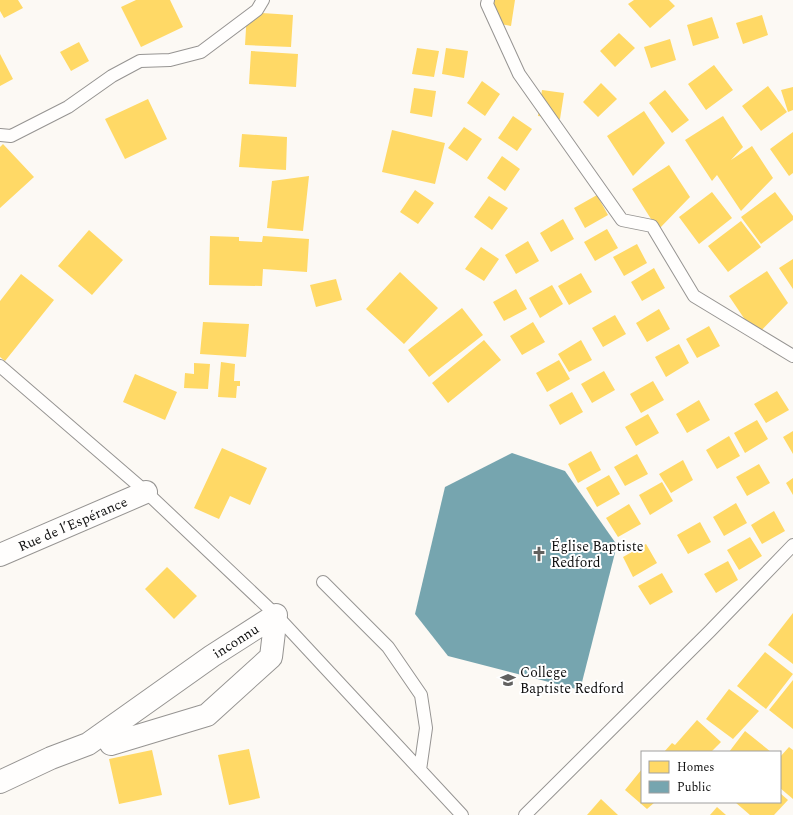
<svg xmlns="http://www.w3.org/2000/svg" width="793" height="815" viewBox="0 0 793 815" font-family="Spectral,serif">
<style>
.homes{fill:#ffd966}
.public{fill:#76a5af}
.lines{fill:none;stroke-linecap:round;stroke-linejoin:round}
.service-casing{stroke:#969492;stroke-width:14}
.minor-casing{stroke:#969492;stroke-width:24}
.service{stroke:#fffefd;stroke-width:12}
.minor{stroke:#fffefd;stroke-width:22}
.labels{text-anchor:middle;stroke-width:4;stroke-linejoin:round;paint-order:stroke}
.street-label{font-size:14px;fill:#0f0f0f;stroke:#fff}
.poi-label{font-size:14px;fill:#0f0f0f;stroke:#fff;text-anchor:start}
</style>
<rect width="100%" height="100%" fill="#fcf9f4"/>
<path class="homes" d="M0,0H18L23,8L4,18L0,11Z
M136,0H170L183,27L141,47L121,7Z
M493,0H515L511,26L489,22Z
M634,0H669L675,6L650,28L628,4Z
M247,12L293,15L291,47L245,45Z
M762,15L768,35L743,44L736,23Z
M712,17L719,38L693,46L687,25Z
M619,33L635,48L615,67L600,51Z
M670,39L676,60L651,68L644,47Z
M79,42L89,61L71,71L60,52Z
M417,48L439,51L434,77L412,74Z
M446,48L468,51L464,78L442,74Z
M251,51L298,54L296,87L249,84Z
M0,54L13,79L0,86Z
M714,65L733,90L706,110L688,84Z
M482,81L500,94L485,116L467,103Z
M601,83L617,99L598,117L583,102Z
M768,86L787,112L761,131L742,106Z
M793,87V110L788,112L781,90Z
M414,88L436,91L432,117L410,113Z
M542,90L564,93L560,119L538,116Z
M665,90L689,120L672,133L649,103Z
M148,99L167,139L125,159L105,119Z
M644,111L665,143L633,176L607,136Z
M513,116L532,129L517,151L498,138Z
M723,116L743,147L731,160L752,146L773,178L741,211L717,175L712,181L685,140Z
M464,127L482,139L467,161L448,148Z
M392,130L445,143L435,184L382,172Z
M793,132V173L789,176L770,149Z
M242,134L287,137L286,170L239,167Z
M3,144L34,177L0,208V147Z
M502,156L520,169L505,191L487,178Z
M669,165L690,197L658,230L632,189Z
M309,176L303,231L267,228L272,181Z
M415,190L434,203L418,224L400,212Z
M712,192L732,218L699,244L679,217Z
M775,192L793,216V220L761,244L741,217Z
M597,195L608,215L585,228L574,208Z
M489,196L508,208L492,230L474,217Z
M563,219L574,239L551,252L540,233Z
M741,221L761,247L728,272L708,246Z
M607,229L618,248L595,261L584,242Z
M89,230L123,260L92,295L58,266Z
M210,236L239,237V241L262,242L263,236L309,239L307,272L263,269L262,286L209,285Z
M528,241L539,261L516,274L505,255Z
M637,244L647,263L624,276L613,257Z
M481,247L499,259L484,281L465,269Z
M793,259V289L779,268Z
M654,268L665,288L642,301L631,282Z
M767,271L788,303L756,336L729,296Z
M400,272L438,308L404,344L366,309Z
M581,273L592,292L569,305L558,286Z
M21,274L54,300L5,361L0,357V301Z
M336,279L342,300L316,307L310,285Z
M552,285L563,304L540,318L529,298Z
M516,289L527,309L504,321L493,302Z
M462,308L483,335L429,377L408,350Z
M659,309L670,329L647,342L636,323Z
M615,315L626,334L603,347L592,328Z
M203,322L249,324L246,357L200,354Z
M533,322L545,342L522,355L510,336Z
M709,326L720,346L697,358L686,339Z
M484,340L501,360L448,403L432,383Z
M581,340L592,360L569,372L558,354Z
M679,344L689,363L666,377L655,357Z
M559,360L570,379L547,392L536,373Z
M221,362L235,364L234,381H240V386H237L236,398L218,397Z
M194,363L210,364L208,389L184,388L185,373L194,374Z
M604,371L615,390L592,403L581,384Z
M135,374L177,392L165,420L123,402Z
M653,381L664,400L641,413L630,394Z
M777,391L789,410L766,423L754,404Z
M572,392L583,412L560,425L549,405Z
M699,400L710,420L687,433L676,414Z
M648,414L659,433L636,446L625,427Z
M757,420L768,439L745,453L734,433Z
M793,431V454L783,437Z
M729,436L740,456L717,469L706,450Z
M222,448L267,468L250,505L230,496L219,519L194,508Z
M591,451L601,470L578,483L568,464Z
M637,454L648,474L625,486L614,467Z
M683,460L693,480L671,493L659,474Z
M759,464L770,483L747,496L736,477Z
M609,475L620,494L597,507L586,488Z
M793,478V495L786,483Z
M662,482L673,501L650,515L639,495Z
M736,503L747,523L724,536L713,517Z
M629,504L641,524L618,537L606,518Z
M774,511L785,531L762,544L751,525Z
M700,522L711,542L688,554L677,535Z
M750,537L762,556L739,570L727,550Z
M646,544L657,563L633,577L623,557Z
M728,561L738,580L716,593L704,574Z
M167,567L197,596L174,619L145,589Z
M662,573L673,592L650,605L638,586Z
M793,613V664L768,645Z
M765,652L793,674L766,709L737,686Z
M793,680V729L769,710Z
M729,689L759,711L733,739L706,719Z
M697,720L721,742L711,752H664L672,743L675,745Z
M745,731L771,752H729Z
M789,747L793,750V799L780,788V757Z
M249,749L260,798L229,805L218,755Z
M152,750L162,795L119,804L109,759Z
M642,769V802H655L647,809L625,790Z
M780,793L788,800L774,815H750L735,802H780Z
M601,799L618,815H587Z
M717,807L726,815H710Z"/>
<path class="public" d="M512,453L565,471L617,545L580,690L448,656L415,614L445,487Z"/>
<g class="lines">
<g class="service-casing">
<path id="service" d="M488,0L487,4L519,74L622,220L652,226L694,296L793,356
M0,135L11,136L68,107L112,76L140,61L170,60L201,52L257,10L263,0
M0,366L146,492L276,615L462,815
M323,582L388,647L421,695L426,728L420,770
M525,815L710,631L793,545"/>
</g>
<g class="minor-casing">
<g id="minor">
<path id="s1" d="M0,555L146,492"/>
<path id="s2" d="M0,782L51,758L88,744L212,656L276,615L271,657L207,715L111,744"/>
</g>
</g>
<use href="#service" class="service"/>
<use href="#minor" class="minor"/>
</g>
<defs>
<g id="church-bare" transform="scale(1.2)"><path d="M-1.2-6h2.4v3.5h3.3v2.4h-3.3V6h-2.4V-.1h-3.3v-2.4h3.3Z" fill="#62615f" stroke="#fff" stroke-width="2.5" paint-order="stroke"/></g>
<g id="school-bare" transform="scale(1.2)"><path d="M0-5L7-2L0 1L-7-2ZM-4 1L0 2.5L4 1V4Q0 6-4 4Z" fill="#62615f" stroke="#fff" stroke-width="2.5" paint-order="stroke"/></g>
</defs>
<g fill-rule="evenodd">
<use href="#church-bare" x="539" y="554"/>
<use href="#school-bare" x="508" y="680"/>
</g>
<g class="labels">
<g class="street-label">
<text dy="5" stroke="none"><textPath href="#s1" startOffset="79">Rue de l’Espérance</textPath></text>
<text dy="5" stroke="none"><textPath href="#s2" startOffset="276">inconnu</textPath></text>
</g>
<g class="poi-label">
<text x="551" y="551">Église Baptiste<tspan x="551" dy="16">Redford</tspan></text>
<text x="520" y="677">College<tspan x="520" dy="16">Baptiste Redford</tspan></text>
</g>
</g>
<rect x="641" y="751" width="140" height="52" fill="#ffffff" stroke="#9f9f9f"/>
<rect x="649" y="761" width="20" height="12" fill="#ffd966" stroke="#9f9f9f"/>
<text x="677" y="771" font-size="12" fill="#0f0f0f">Homes</text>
<rect x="649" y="781" width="20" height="12" fill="#76a5af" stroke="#9f9f9f"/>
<text x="677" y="791" font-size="12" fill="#0f0f0f">Public</text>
</svg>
